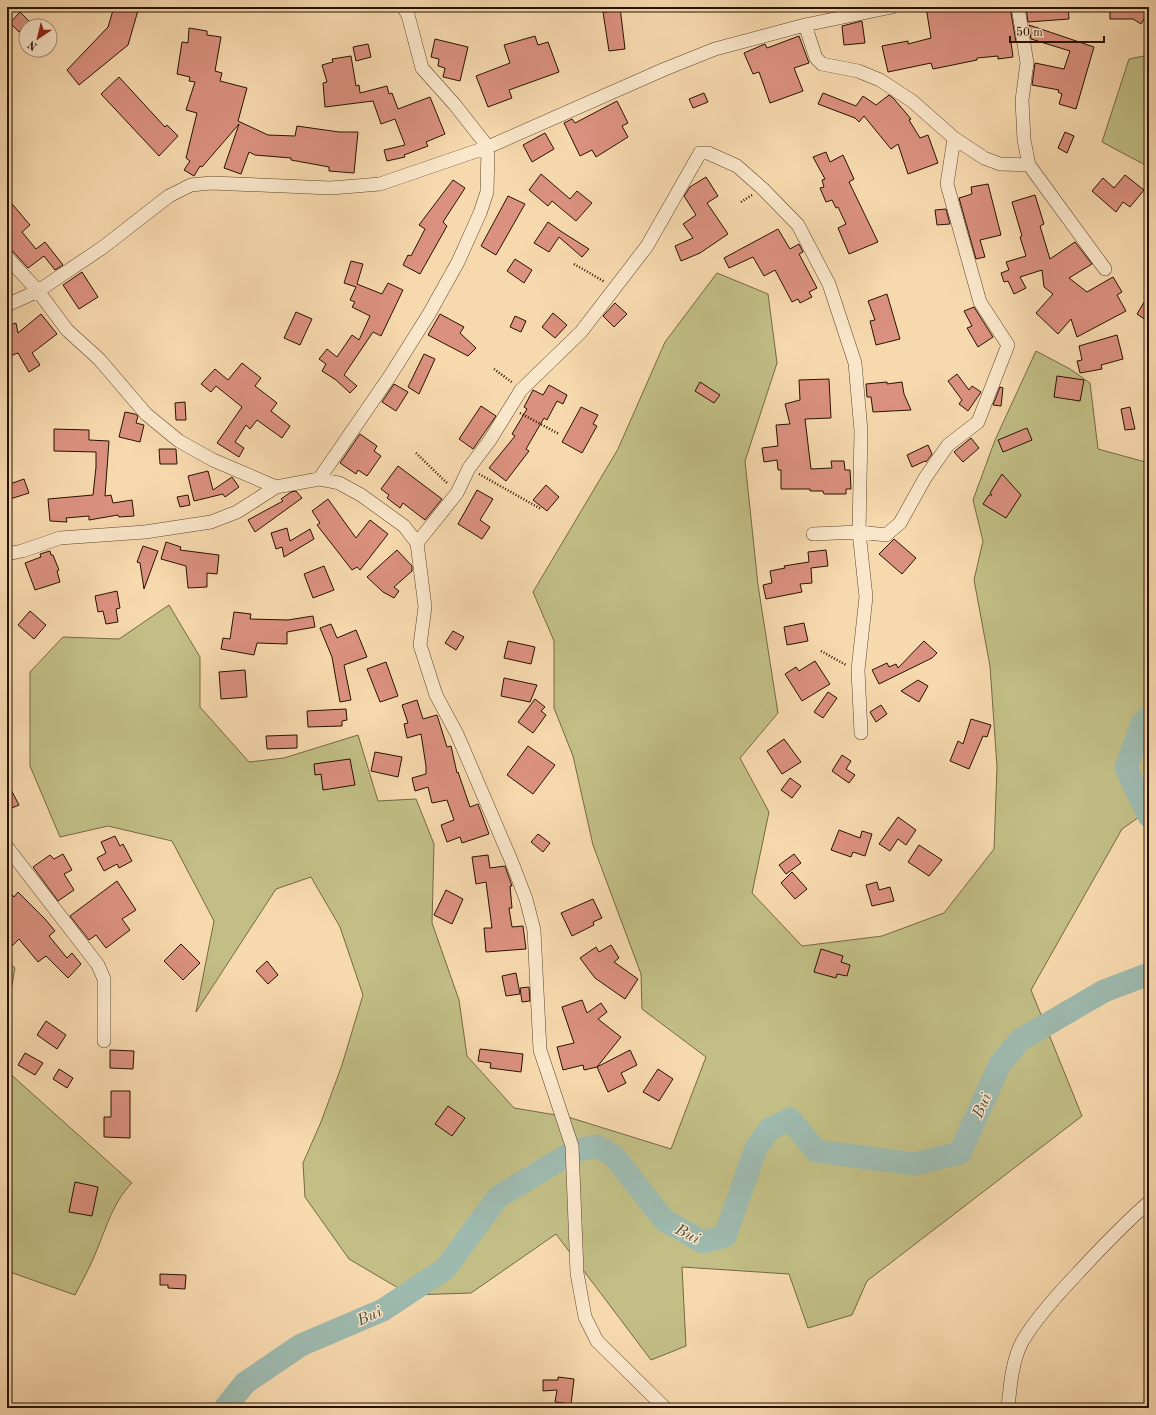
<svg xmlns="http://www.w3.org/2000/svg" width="1156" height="1415" viewBox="0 0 1156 1415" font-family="'Old Standard TT',serif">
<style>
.green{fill:#c2be86;stroke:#746843}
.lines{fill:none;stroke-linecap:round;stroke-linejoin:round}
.river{stroke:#9ebaaf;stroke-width:23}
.building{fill:#db917f;stroke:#271200}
.minor-casing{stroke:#5b442c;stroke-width:14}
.path{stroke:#271200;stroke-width:2.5;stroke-dasharray:1 2;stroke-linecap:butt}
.minor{stroke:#fae6ca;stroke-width:13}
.labels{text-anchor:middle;stroke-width:3;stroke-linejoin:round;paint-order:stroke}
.water-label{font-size:16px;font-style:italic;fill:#514d3d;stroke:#fae6ca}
</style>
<rect width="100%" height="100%" fill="#f7d9ae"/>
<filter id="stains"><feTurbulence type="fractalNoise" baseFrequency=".005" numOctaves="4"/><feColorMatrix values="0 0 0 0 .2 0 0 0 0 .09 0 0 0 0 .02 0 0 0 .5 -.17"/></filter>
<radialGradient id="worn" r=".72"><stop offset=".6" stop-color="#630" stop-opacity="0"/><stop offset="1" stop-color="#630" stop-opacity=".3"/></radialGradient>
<path class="green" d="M1149,55V172L1147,166L1102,142L1129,59Z
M717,273L768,294L777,363L745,461L758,585L778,713L740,758L769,812L752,893L802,946L882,936L944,913L994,849L997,767L990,666L974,580L983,541L973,500L995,440L1036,351L1070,369L1090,383L1098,449L1149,463V810L1122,829L1031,990L1082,1116L867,1281L852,1315L808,1328L789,1274L682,1267L686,1346L651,1360L556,1234L471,1293L410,1295L349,1259L305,1197L303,1163L321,1122L342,1065L363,995L340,927L311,877L276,889L196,1012L214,921L172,841L108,826L60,837L30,766V672L63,637L119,639L169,605L200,657V707L249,762L284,758L358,735L378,801L416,799L434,844L432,923L459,1000L467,1056L514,1108L568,1117L671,1149L706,1057L642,1009L641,974L593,845L573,756L554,708V641L533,592L618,449L665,342Z
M7,961L15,968L7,1013Z
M7,1071L132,1183C111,1204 105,1233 93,1259C88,1271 81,1283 75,1295L7,1271Z"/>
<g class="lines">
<path class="river" d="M1149,717L1142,723L1126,768L1149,816
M225,1408L245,1383L301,1345L383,1310L445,1269L498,1197L574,1151L596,1146L614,1156L664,1220L703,1242L725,1236L756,1148L770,1129L790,1119L816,1151L914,1164L960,1153L1000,1064L1020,1040L1104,991L1149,974"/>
</g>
<path class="building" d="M114,7H139L128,45L79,85L67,70L108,27Z
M606,7H620L625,49L609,51L603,12H607Z
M926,7H1010L1016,42H1011L1013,57L998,59V56L977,58V60L933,69L931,63L888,72L882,46L908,41V44L931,38Z
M1026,7H1068L1069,19L1028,22Z
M1110,7H1149V11L1141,24L1133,19H1110Z
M20,12L29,21L19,32L10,23Z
M862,21L865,43L844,45L842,26Z
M1029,25L1094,47L1076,109L1059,104L1062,94L1058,92L1059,90L1032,85L1035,63L1064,69L1070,51L1031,39Z
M189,28L207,31V35L221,37L215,71L222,73L220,81L247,88L238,121L268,135L295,136L297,126L339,132H358L354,173L329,171V167L291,160V158L255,155L249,152L241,174L224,168L239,124L202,167L200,166L194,176L184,170L190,161L186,158L197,113L186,110L195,82L189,81L190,77L177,74L182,42L188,43Z
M535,36L538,45L548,42L559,72L509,90L512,98L488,107L476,76L510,63L504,45Z
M799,36L809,63L794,68L803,91L770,103L759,72L753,74L744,53L765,44L767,48Z
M435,39L468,47L460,81L443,77L445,68L438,66L439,59L431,57Z
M368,44L371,57L356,61L353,47Z
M351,56L356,86L359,85L360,93L387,86L389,94L392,93L398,109L430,97L445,134L426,142L428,146L404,155L405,157L387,161L384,150L405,145L395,119L381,124L373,101L325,107L323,83L327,82L322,65L333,62L332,59Z
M119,77L165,127L167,125L178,136L159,156L101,94Z
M704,93L708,102L693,108L689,99Z
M823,93L856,106L863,96L876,105L889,95L894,99L911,119L909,120L920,138L928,135L938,163L908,174L898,144L891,149L864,116L859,122L855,118L818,104Z
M617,101L628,123L622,126L628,137L596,157L592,150L580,156L564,123L572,119L575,123Z
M1065,132L1074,136L1067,153L1058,148Z
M545,133L554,149L532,162L523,145Z
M826,152L830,162L843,155L854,179L849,182L878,242L849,254L838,228L846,224L838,207L836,208L832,200L826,202L820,188L824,187L822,180L825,179L813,157Z
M541,174L570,199L577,191L592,203L576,221L552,201L548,206L529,190Z
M1125,175L1144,190L1130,207L1123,202L1116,212L1092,191L1103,178L1114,188Z
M706,177L718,196L707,203L728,234L700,253L681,261L675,246L693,238L683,224L696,215L684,196L690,187Z
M453,180L465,188L443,222L447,226L420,274L403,265L408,255L411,256L425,229L419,225Z
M988,184L1001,235L980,240L985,257L976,259L959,198L972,194L971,187Z
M1035,195L1044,224L1040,226L1050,259L1075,242L1092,264L1069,278L1087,292L1113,277L1122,292L1117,295L1126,311L1077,337L1071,319L1058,334L1036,313L1053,294L1044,287L1042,270L1020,277L1026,288L1014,294L1008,281L1004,282L1001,273L1009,270L1006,262L1026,256L1020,237L1022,236L1012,202Z
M508,196L525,204L496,255L481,246Z
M7,198L30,225L22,232L36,249L45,242L63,265L55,270L44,256L28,268L7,245Z
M946,209L950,224L937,225L935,210Z
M548,222L562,232L589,249L582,257L559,237L549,252L534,243Z
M778,229L790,249L799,244L803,252L799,254L817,288L809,292L812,297L800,303L798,299L792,302L775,270L764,276L753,257L729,268L724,258Z
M515,259L532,270L524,283L507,271Z
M351,261L363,264L357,284L382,294L388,283L403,290L381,336L373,332L344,375L357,386L350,393L336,380L322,371L326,364L319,359L327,349L337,357L352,335L359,340L370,316L352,307L355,302L350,300L356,287L344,283Z
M82,272L98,297L79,309L63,285Z
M887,294L900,339L876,345L870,321L875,320L868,301Z
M1149,294V322L1137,314Z
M615,303L627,314L614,327L603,316Z
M974,307L993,337L978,347L967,328L972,326L964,311Z
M296,312L312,319L300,345L284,338Z
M553,313L567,325L555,338L542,327Z
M41,314L57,334L32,353L40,365L29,372L18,353L7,357V326L16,323L18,333Z
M440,314L464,327L460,333L476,348L468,356L428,335Z
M515,316L526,321L521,332L510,327Z
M1117,335L1123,359L1101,365L1102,369L1080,373L1077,361L1082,360L1079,346Z
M424,354L435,359L419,394L408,387Z
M242,363L261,378L255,386L277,403L271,411L290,426L282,438L257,420L250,429L246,425L235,442L244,448L239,457L217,443L242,407L216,386L211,392L201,384L215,369L228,380Z
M957,374L969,390L972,386L981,392L968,411L959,404L962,400L948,381Z
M1057,376L1084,380L1080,401L1054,397Z
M829,379L831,418L805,419L811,469L832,468L831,461H844L845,470H850L851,489H846V494H824L823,491H810V489H781V470H778L777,460L764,462L762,448L778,446L776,425L790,424L785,404L800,400L799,380Z
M700,382L720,395L714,403L695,391Z
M887,382V384L902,382L904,394L911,410L873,412L871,397H867L866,384Z
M394,384L408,392L396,411L382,402Z
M549,385L567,395L563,404L557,401L547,420L544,418L526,449L529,451L506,481L489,468L515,436L512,434L527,409L524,407L533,390L543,395Z
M1000,387L1003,388L1001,406L993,405Z
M185,402L186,420H176L175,403Z
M481,406L496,416L473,449L459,439Z
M581,407L598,415L593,424L597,426L582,453L562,442Z
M1130,407L1135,429L1125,430L1121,409Z
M125,412L135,414L138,416L136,423L144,425L140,442L119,437Z
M1027,428L1032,440L1003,452L998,440Z
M54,429L89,430V440L109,441L105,496L111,495L113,503L132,500L134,516L119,517L118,515L89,520V516L66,518L67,522L50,521L48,499L93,495L96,467V452L54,451Z
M360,434L377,446L374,451L381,456L367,476L358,470L356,474L340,463Z
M971,438L979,448L963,462L954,452Z
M928,445L932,454L926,462L925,461L912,467L907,455Z
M159,449H176L177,464H160Z
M398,466L442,499L425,520L403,503L400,508L387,498L389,495L381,489Z
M208,471L213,490L232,477L239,487L225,497L223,494L194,501L188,476Z
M1002,474L1021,495L1006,518L983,504L989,495H992L990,493Z
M24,479L29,493L7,500V485Z
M546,485L559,497L547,511L533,500Z
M477,490L493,499L480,520L490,527L482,539L458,524Z
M296,491L302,498L255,532L248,520L283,501L281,499L291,492Z
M188,495L190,505L180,507L177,497Z
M328,499L356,538L370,520L388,534L360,570L357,567L352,570L317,525L320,523L312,511Z
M287,528L290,541L310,529L314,539L284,557L282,547L276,549L271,533Z
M894,539L916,558L902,574L879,554Z
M166,542L181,547L180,550L219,555L217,574L207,573V587L188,588L186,566L161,559Z
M143,546L158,551L144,589L140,563L137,562Z
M397,550L412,566V571L394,587L399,591L394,598L383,592L367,577Z
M826,550L828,566L811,568L812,583L800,584L802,592L766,599L763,585L772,583L770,571L785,568L784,566L809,562L808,552Z
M50,551L51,555H53L59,570L57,571L60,582L35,590L25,563L41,557L40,554Z
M324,566L334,590L313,598L304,574Z
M117,591L120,608L116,609L118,622L106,624L103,611L98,612L95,596Z
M30,611L46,625L34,639L18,625Z
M234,612L251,614L250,619L288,620L313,616L315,627L287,632V644L257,643L254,655L221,649L223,638L230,639Z
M804,623L808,641L787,645L784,627Z
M331,624L337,638L356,630L367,657L344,665L351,700L340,702L332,657L320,628Z
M453,631L464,637L456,650L445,643Z
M508,641L535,647L531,664L504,658Z
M924,641L937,653L932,658L879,684L872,670L887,663L889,667L896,664L898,668Z
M815,661L830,684L802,701L785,674L796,667L799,671Z
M386,662L398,696L380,702L367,669Z
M245,670L247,697L221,699L219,672Z
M504,678L537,685L530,702L501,696Z
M918,680L928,686L919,702L901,691Z
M828,692L837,698L823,718L814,712Z
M535,699L545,707L541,711L546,715L533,733L518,722Z
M417,700L423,719L437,715L447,747L451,746L457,773L458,772L470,807L478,804L489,834L462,843L460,837L447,842L441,825L454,820L447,800L432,803L428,787L415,791L412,778L426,774V766L421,734L407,738L404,724L408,723L402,705Z
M881,705L887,714L876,722L870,712Z
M346,709L347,720L342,721V726L308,727L307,711Z
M971,719L991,725L987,737L983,736L969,769L950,761L958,741L963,744Z
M297,735V748L267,749L266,736Z
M784,739L801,762L782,774L767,751Z
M528,746L555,765L533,794L507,775Z
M375,752L402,757L398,777L371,771Z
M842,755L851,761L846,769L855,775L849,783L832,771Z
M350,759L355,785L323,790L321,774L315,775L314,764Z
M790,778L801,786L792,798L781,790Z
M7,782L19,805L7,810Z
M898,817L916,830L906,845L898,839L890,851L879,844Z
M839,830L860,838L862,831L872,834L865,856L853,852L851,857L831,850Z
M538,834L550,843L543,852L531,842Z
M115,836L120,846L123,844L132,861L119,868L117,864L104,871L97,858L106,853L101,842Z
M919,845L942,860L929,876L908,862Z
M63,854L72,870L64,874L74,890L58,901L33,867L50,855L54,859Z
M794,854L801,863L786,874L779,865Z
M488,855L490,868L505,866L512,886H510L512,908H509L512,927L523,926L526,949L486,952L484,928H492L486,882L476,884L472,857Z
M792,872L807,889L795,899L781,883Z
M117,881L136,910L122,919L130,930L106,948L96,935L89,940L70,916Z
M877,882L879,890L890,887L894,901L872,906L866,885Z
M7,889L14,897L18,892L45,919L55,931L49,936L67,958L72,953L81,964L68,978L46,956L38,962L19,939L7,951Z
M446,890L463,899L452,924L434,915Z
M593,899L602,918L593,922L594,925L572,936L561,913Z
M181,944L200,963L183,980L164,961Z
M611,945L619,958L614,962L638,979L625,999L595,978L580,958L596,947L599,952Z
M821,949L843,956L841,962L850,965L847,976L837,974L836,978L814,972Z
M267,961L278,975L268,984L256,971Z
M516,973L520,994L506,996L502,976Z
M529,987L530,1001L522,1002L520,988Z
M582,1000L587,1013L601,1003L607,1012L598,1019L621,1037L597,1067L584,1070L583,1065L563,1070L557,1047L574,1043L562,1007Z
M46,1021L66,1035L57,1049L37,1035Z
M480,1049L523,1054L521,1072L490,1068L491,1063L478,1061Z
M110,1050L134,1051L133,1069L110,1068Z
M630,1050L637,1065L621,1073L626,1083L608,1092L597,1067Z
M25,1053L43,1063L35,1075L18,1065Z
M59,1069L73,1078L67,1088L53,1079Z
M658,1069L673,1079L659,1101L643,1092Z
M111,1091H130V1138L104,1137V1117H111Z
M448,1106L465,1118L452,1136L435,1124Z
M75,1182L98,1187L92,1216L69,1212Z
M160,1274L186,1275L185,1289L168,1288V1285H160Z
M558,1377L574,1379L571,1404L555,1402L557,1390L543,1391V1380H558Z"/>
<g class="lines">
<g class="minor-casing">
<path id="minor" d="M1018,7L1027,63L1022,100L1024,140L1029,165L1105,269
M805,25L816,58L822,64L858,71L880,80L912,101L954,138L984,158L1000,164L1029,165
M7,257L38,291L67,330L99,359L146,414L179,441L213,460L276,487
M7,305L38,291L102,248L169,196L191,185L211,183L331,188L380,184L488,147L665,69L715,49L805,25L892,7
M319,479L390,376L429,314L458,262L480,213L487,192L488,147L455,105L422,68L408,15L403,7
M813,534L859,532L886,535L900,523L925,478L948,445L978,422L1008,345L980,302L947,184L954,138
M417,543L457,493L469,468L490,440L521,390L581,332L647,246L700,153H708L737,166L763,189L798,225L829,284L855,363L861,431L859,532L866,597L858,670L861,733
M7,554L22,551L60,538L145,532L211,522L237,512L276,487L319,479L339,483L361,495L404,526L417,543L425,607L420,645L436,695L457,734L511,860L526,899L534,930L540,1050L572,1146L577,1273L585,1317L597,1341L665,1408
M7,847L98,965L104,979V1041
M1008,1408C1010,1387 1012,1361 1022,1342C1036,1318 1056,1296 1076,1275C1099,1250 1123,1225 1149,1202"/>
</g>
<path class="path" d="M741,202L752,195
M574,264L605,282
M494,369L513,383
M520,413L559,434
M416,453L448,484
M479,474L541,509
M821,651L846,665"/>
<use href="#minor" class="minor"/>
</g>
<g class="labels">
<g class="water-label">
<text transform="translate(981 1105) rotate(-66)" y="6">Bui</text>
<text transform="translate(688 1233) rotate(26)" y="6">Bui</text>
<text transform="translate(369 1315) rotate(-24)" y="6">Bui</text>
</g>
</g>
<rect width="1156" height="1415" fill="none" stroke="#f7d9ae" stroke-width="24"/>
<rect x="8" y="8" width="1140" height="1399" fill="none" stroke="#271200" stroke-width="2"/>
<rect x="12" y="12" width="1132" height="1391" fill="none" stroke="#271200"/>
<g transform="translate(38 38) rotate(215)"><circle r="19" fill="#fae6ca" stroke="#a69179"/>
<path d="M0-3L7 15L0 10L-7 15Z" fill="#8f2418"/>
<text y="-6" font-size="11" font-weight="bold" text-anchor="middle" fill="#271200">N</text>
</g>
<path d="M1010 36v6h94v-6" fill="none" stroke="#271200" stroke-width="2"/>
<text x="1016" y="36" font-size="12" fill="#271200" stroke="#fae6ca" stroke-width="3" paint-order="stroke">50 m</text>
<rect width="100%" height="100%" filter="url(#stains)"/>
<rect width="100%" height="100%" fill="url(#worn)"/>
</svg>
